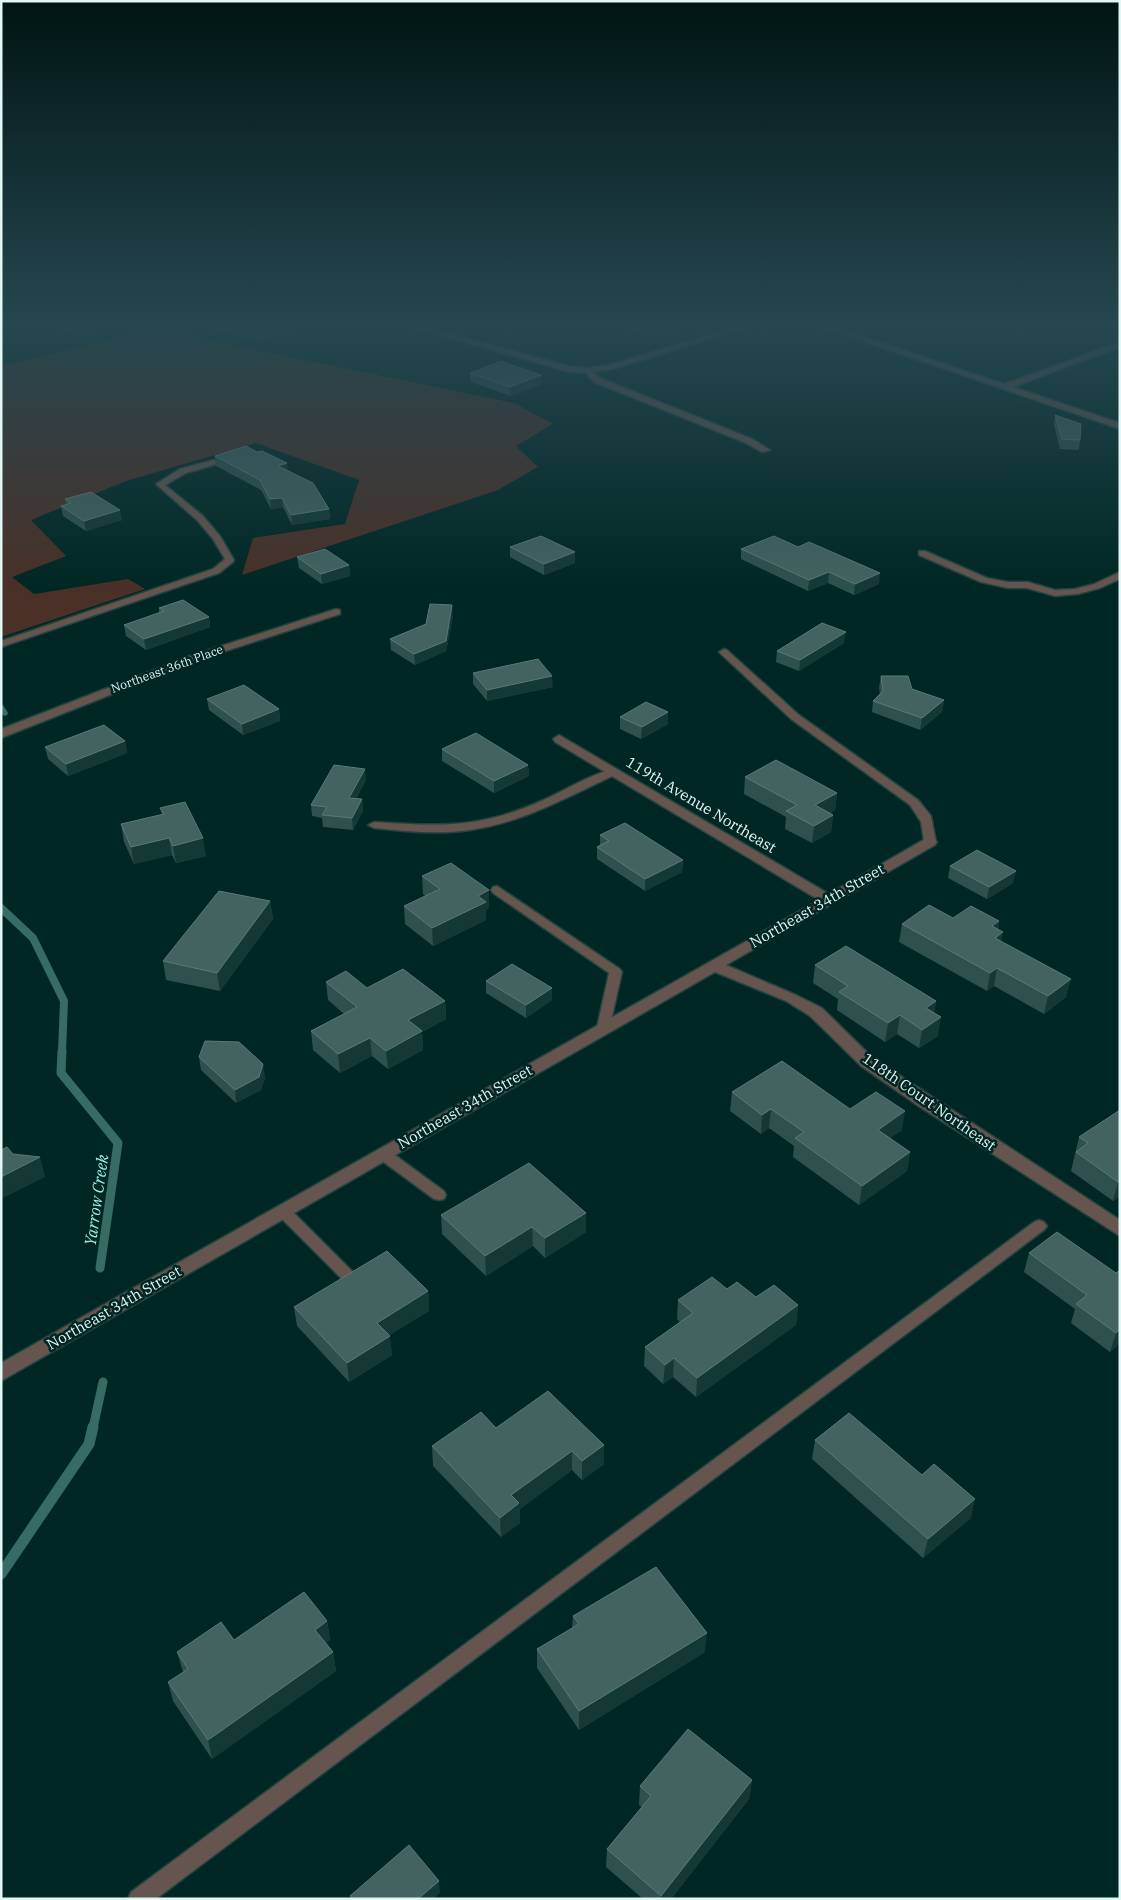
<svg xmlns="http://www.w3.org/2000/svg" width="1121" height="1900" viewBox="0 0 1121 1900" font-family="'IBM Plex Serif',serif">
<style>
.green{fill:#4a3027}
.lines{fill:none;stroke-linecap:round;stroke-linejoin:round}
.stream-far3{stroke:#376c66;stroke-width:5.5}
.stream-far2{stroke:#376c66;stroke-width:8}
.stream-far1{stroke:#376c66;stroke-width:9}
.stream{stroke:#376c66;stroke-width:11}
.lane-casing{stroke:#204440;stroke-width:3}
.street-casing{stroke:#204440;stroke-width:3}
.lane{fill:#66544e;fill-rule:evenodd}
.street{fill:#66544e;fill-rule:evenodd}
.wall{fill:#2f514d}
.shaded-wall{fill:#143935}
.building{fill:#42635f;stroke:#5b7a76}
.labels{text-anchor:middle;stroke-width:5;stroke-linejoin:round;paint-order:stroke}
.far-street-label{font-size:12px;fill:#e2f6f3;stroke:#002723}
.street-label{font-size:15px;fill:#e2f6f3;stroke:#002723}
.water-label{font-size:16px;font-style:italic;fill:#9af3e8;stroke:#002723}
</style>
<rect width="100%" height="100%" fill="#002723"/>
<path class="green" d="M156,329L514,403L553,424L516,446L538,467L498,490L242,575L253,538L345,524L359,480L256,443L126,481L31,520L66,556L12,577L34,594L128,579L145,589L1,637V366Z"/>
<g class="lines">
<path class="stream-far3" d="M1,707L5,713"/>
<path class="stream-far2" d="M1,908L33,938L64,1001L62,1052"/>
<path class="stream-far1" d="M62,1051L61,1073L118,1143L100,1268
M93,1428L103,1382"/>
<path class="stream" d="M1,1574L89,1444L93,1427"/>
<g class="lane-casing">
<path id="lane" d="M214,460L218,462L217,464L186,473L165,485L203,516L220,536L234,560L233,562L219,573L1,647V641L213,569L225,559L213,539L197,520L156,484L180,469Z
M919,551H925L987,578L1008,582H1028L1055,590L1075,589L1094,584L1120,572V579L1100,588L1078,594L1055,596L1027,588H1008L981,582L919,555Z
M724,649L727,650L799,715L918,800L931,816L936,842L934,844L930,845L924,842L921,822L910,805L791,719L721,654L719,652Z
M613,769L618,772L617,774C569,796 522,823 470,830C438,835 406,831 374,828L368,825L374,822C440,826 477,829 539,802C563,792 588,775 613,769Z
M497,886L620,969L622,972L609,1030H599L597,1027L609,973L493,893L491,890L493,887Z
M383,1149L388,1150L444,1191L446,1195L444,1199L439,1200L434,1199L378,1158L376,1154L378,1150Z
M283,1206L288,1207L357,1276L360,1280L357,1284L352,1286L347,1284L278,1215L276,1211L278,1207Z
M1039,1220L1044,1222L1047,1226L1044,1230L156,1899H128L131,1892L1034,1222Z"/>
</g>
<g class="street-casing">
<path id="street" d="M405,325H418L572,367L588,368L609,365L742,325H754L613,369L594,372L600,378L752,439L770,450L762,452L746,443L594,382L586,373L569,372Z
M816,325H828L1004,384L1120,342V347L1013,387L1120,423V429Z
M336,609L340,610V614L201,659L1,738V729L193,655Z
M559,735L829,894L925,839H935L937,842L935,845L726,965L796,995L822,1008L873,1058L1120,1220V1236L920,1107L861,1066L810,1016L786,1001L715,972L1,1381V1363L819,900L555,742L553,739Z"/>
</g>
<use href="#lane" class="lane"/>
<use href="#street" class="street"/>
</g>
<path class="wall" d="M55,325H101V327L72,334Z
M197,325H288L289,331L261,342Z
M619,325H684L650,336Z
M470,373L541,375L542,384L511,396L471,382Z
M1055,415L1080,440L1079,450L1060,449L1054,425Z
M215,456L287,470L329,509L330,519L292,525L283,507L271,509L261,490L216,466Z
M65,499L122,520L86,531L63,516L61,506L66,505Z
M510,547L575,552V563L544,575L510,557Z
M741,549L879,584L854,595L828,583L808,591L741,559Z
M297,557L349,565L350,576L322,584L299,568Z
M159,608L209,617L210,627L146,650L126,636L124,625L159,613Z
M453,616L446,651L415,665L391,650L390,639Z
M844,643L799,671L776,662L777,651Z
M473,673L553,687L487,701L473,684Z
M881,676L912,689L944,700L942,712L920,730L872,712L873,701L880,694L879,688Z
M207,699L279,709L280,721L243,735L209,710Z
M668,712V724L641,739L620,729V717Z
M125,741L127,753L68,776L48,759L45,747Z
M442,749L528,765L529,776L494,793L442,761Z
M745,777L837,793L835,810L830,813L833,815L831,832L812,843L785,829L786,817L744,794Z
M366,780L356,799H362L363,811L353,830L323,827L322,818L312,816L311,805Z
M160,808L206,856L176,863L172,855L134,864L124,842L121,824L162,815Z
M600,835L683,860L682,872L645,891L597,859V847L600,845Z
M950,866L1013,883L987,899L948,878Z
M422,876L489,908L486,910V920L433,946L405,924L404,906L426,896L423,894Z
M270,901L273,919L220,991L166,980L163,961Z
M953,918L999,921L998,929L1001,942L1066,997L1044,1014L994,986L987,991L899,942L902,924Z
M815,965L936,1001L934,1013L938,1036L919,1048L897,1034L885,1042L837,1010L838,999L813,983Z
M486,981L552,988V1000L526,1018L486,993Z
M326,982L445,1001L446,1019L422,1032L423,1050L388,1069L372,1056L340,1073L313,1050L311,1031L344,1014L328,1000Z
M199,1057L265,1077L261,1090L236,1103L201,1070Z
M732,1092L850,1109L902,1130L890,1138L910,1152L907,1171L859,1205L793,1157L794,1146L769,1128L761,1134L730,1111Z
M1120,1110V1196L1113,1201L1071,1171L1079,1137Z
M441,1215L586,1232L545,1258L533,1246L486,1276L442,1234Z
M1029,1253L1116,1273L1120,1270V1343L1110,1352L1071,1323L1075,1309L1024,1272Z
M727,1289L756,1297L798,1305L796,1325L696,1397L673,1377L663,1384L644,1366L645,1347L680,1322L677,1319L678,1300Z
M428,1291L429,1311L389,1335L392,1355L349,1382L297,1326L294,1307Z
M548,1391L604,1464L582,1480L572,1470L520,1509V1523L501,1537L433,1466L432,1446L496,1428Z
M815,1440L971,1518L923,1558L812,1459Z
M573,1616L705,1652L579,1730L537,1668V1649L572,1628Z
M327,1621L330,1640L326,1643L333,1652L336,1671L212,1759L173,1701L168,1682L183,1672L177,1652Z
M752,1780L749,1799L671,1899H643L606,1867L607,1849L642,1807L639,1805L640,1786Z"/>
<path class="shaded-wall" d="M73,325H101V327L72,334L70,326Z
M271,325H288L289,331L261,342L259,330Z
M653,325H684L650,336V326Z
M541,375L542,384L511,396L510,387Z
M287,463L288,473L278,466Z
M282,498L283,507L271,509L270,499Z
M329,509L330,519L292,525L291,515Z
M120,510L122,520L86,531L84,521Z
M575,552V563L544,575V564Z
M349,565L350,576L322,584L321,574Z
M829,572L828,583L808,591L809,580Z
M880,573L879,584L854,595L855,584Z
M452,605L453,616L446,651L415,665L414,654Z
M209,617L210,627L146,650L144,639Z
M846,632L844,643L799,671L800,660Z
M552,676L553,687L487,701V690Z
M944,700L942,712L920,730L922,718Z
M279,709L280,721L243,735L242,724Z
M668,712V724L641,739L642,727Z
M125,741L127,753L68,776L66,764Z
M528,765L529,776L494,793V781Z
M365,769L366,780L350,810L349,798Z
M837,793L835,810L813,822L815,805Z
M362,799L363,811L353,830L352,818Z
M833,815L831,832L812,843L814,826Z
M169,838L172,855L134,864L131,847Z
M203,838L206,856L176,863L173,846Z
M683,860L682,872L645,891V879Z
M1016,871L1013,883L987,899L989,887Z
M489,890V908L486,910V920L433,946L432,928L478,896Z
M270,901L273,919L220,991L217,973Z
M999,921L996,938L1003,932L1000,950L992,926Z
M997,968L994,986L987,991L990,973Z
M1071,979L1066,997L1044,1014L1048,996Z
M552,988V1000L526,1018V1005Z
M445,1001L446,1019L422,1032L423,1050L388,1069L386,1051L408,1020Z
M936,1001L933,1020L926,1008Z
M900,1015L897,1034L885,1042L888,1023Z
M941,1017L938,1036L919,1048L922,1030Z
M370,1038L372,1056L340,1073L338,1054Z
M263,1064L265,1077L261,1090L236,1103L235,1090Z
M771,1109L769,1128L761,1134L762,1115Z
M905,1111L902,1130L875,1149L878,1130Z
M910,1152L907,1171L859,1205L862,1186Z
M40,1157L45,1177L1,1199V1177Z
M1120,1180V1196L1113,1201L1118,1182Z
M586,1213V1232L545,1258V1238Z
M532,1227L533,1246L486,1276L485,1256Z
M428,1291L429,1311L379,1342L377,1323Z
M798,1305L796,1325L696,1397L697,1378Z
M1120,1329V1343L1110,1352L1116,1333Z
M390,1336L392,1355L349,1382L347,1363Z
M674,1358L673,1377L663,1384L665,1365Z
M604,1445V1464L582,1480V1461Z
M572,1451V1470L520,1509V1523L501,1537L500,1518L511,1495Z
M975,1499L971,1518L923,1558L928,1539Z
M327,1621L330,1640L318,1649L315,1630Z
M707,1633L705,1652L579,1730V1711Z
M333,1652L336,1671L212,1759L208,1740Z
M752,1780L749,1799L671,1899H661V1896Z
M439,1881L440,1893L433,1899H418Z"/>
<path class="building" d="M242,325H271L259,330Z
M501,361L541,375L510,387L470,373Z
M1055,415L1081,424L1080,440L1062,439Z
M246,446L257,452L262,451L287,463L278,466L313,483L329,509L291,515L282,498L270,499L260,480L215,456Z
M91,492L120,510L84,521L61,506L71,503L65,499Z
M541,536L575,552L544,564L510,547Z
M774,536L798,547L809,542L880,573L855,584L829,572L809,580L741,549Z
M325,549L349,565L321,574L297,557Z
M183,600L209,617L144,639L124,625L164,611L159,608Z
M430,604L452,605L446,641L414,654L390,639L426,624Z
M822,623L846,632L800,660L777,651Z
M538,659L552,676L487,690L473,673Z
M881,676H908L912,689L944,700L922,718L873,701L883,691Z
M244,685L279,709L242,724L207,699Z
M646,702L668,712L642,727L620,717Z
M104,725L125,741L66,764L45,747Z
M476,733L528,765L494,781L442,749Z
M776,760L837,793L815,805L833,815L814,826L786,811L797,805L745,777Z
M334,765L365,769L349,798L362,799L352,818L322,815L327,807L311,805Z
M185,802L203,838L173,846L169,838L131,847L121,824L164,814L160,808Z
M625,823L683,860L645,879L597,847L609,841L600,835Z
M977,850L1016,871L989,887L950,866Z
M451,863L489,890L478,896L486,902L432,928L404,906L440,889L422,876Z
M219,891L270,901L217,973L163,961Z
M929,905L953,918L971,906L999,921L992,926L1003,932L995,938L1071,979L1048,996L997,968L990,973L902,924Z
M846,946L936,1001L926,1008L941,1017L922,1030L900,1015L888,1023L839,992L848,986L815,965Z
M512,964L552,988L526,1005L486,981Z
M403,969L445,1001L408,1020L422,1031L386,1051L370,1038L338,1054L311,1031L357,1007L326,982L346,971L367,988Z
M205,1041L239,1042L263,1064L259,1077L235,1090L199,1057Z
M782,1061L850,1109L876,1092L905,1111L878,1130L910,1152L862,1186L795,1138L804,1132L771,1109L762,1115L732,1092Z
M1120,1110V1180L1118,1182L1076,1152L1088,1143L1079,1137Z
M7,1147L13,1154L40,1157L1,1177V1150Z
M529,1163L586,1213L545,1238L532,1227L485,1256L441,1215Z
M1057,1232L1116,1273L1120,1270V1329L1116,1333L1076,1304L1087,1295L1029,1253Z
M387,1251L428,1291L377,1323L390,1336L347,1363L294,1307Z
M712,1277L727,1289L737,1282L756,1297L774,1285L798,1305L697,1378L674,1358L665,1365L645,1347L693,1313L678,1300Z
M548,1391L604,1445L582,1461L572,1451L511,1495L519,1503L500,1518L432,1446L481,1412L496,1428Z
M849,1413L922,1475L934,1464L975,1499L928,1539L815,1440Z
M656,1567L707,1633L579,1711L537,1649L579,1624L573,1616Z
M304,1592L327,1621L315,1630L333,1652L208,1740L168,1682L188,1669L177,1652L221,1622L234,1640Z
M688,1729L752,1780L661,1896L607,1849L651,1796L640,1786Z
M409,1845L439,1881L418,1899H352L350,1896Z"/>
<linearGradient id="sky" x2="0" y2="1"><stop stop-color="#001513"/><stop offset="0.55" stop-color="#264750"/><stop offset="1" stop-color="#264750" stop-opacity="0"/></linearGradient>
<rect width="1121" height="591" fill="url(#sky)"/>
<g class="labels">
<g class="far-street-label">
<text transform="translate(167 669) rotate(-20)" y="4">Northeast 36th Place</text>
</g>
<g class="street-label">
<text transform="translate(701 805) rotate(31)" y="5">119th Avenue Northeast</text>
<text transform="translate(817 906) rotate(-30)" y="5">Northeast 34th Street</text>
<text transform="translate(929 1102) rotate(35)" y="5">118th Court Northeast</text>
<text transform="translate(465 1107) rotate(-30)" y="5">Northeast 34th Street</text>
<text transform="translate(114 1308) rotate(-30)" y="5">Northeast 34th Street</text>
</g>
<g class="water-label">
<text transform="translate(96 1200) rotate(-82)" y="6">Yarrow Creek</text>
</g>
</g>
<rect width="1121" height="1900" fill="none" stroke="#e2f6f3" stroke-width="5"/>
</svg>
